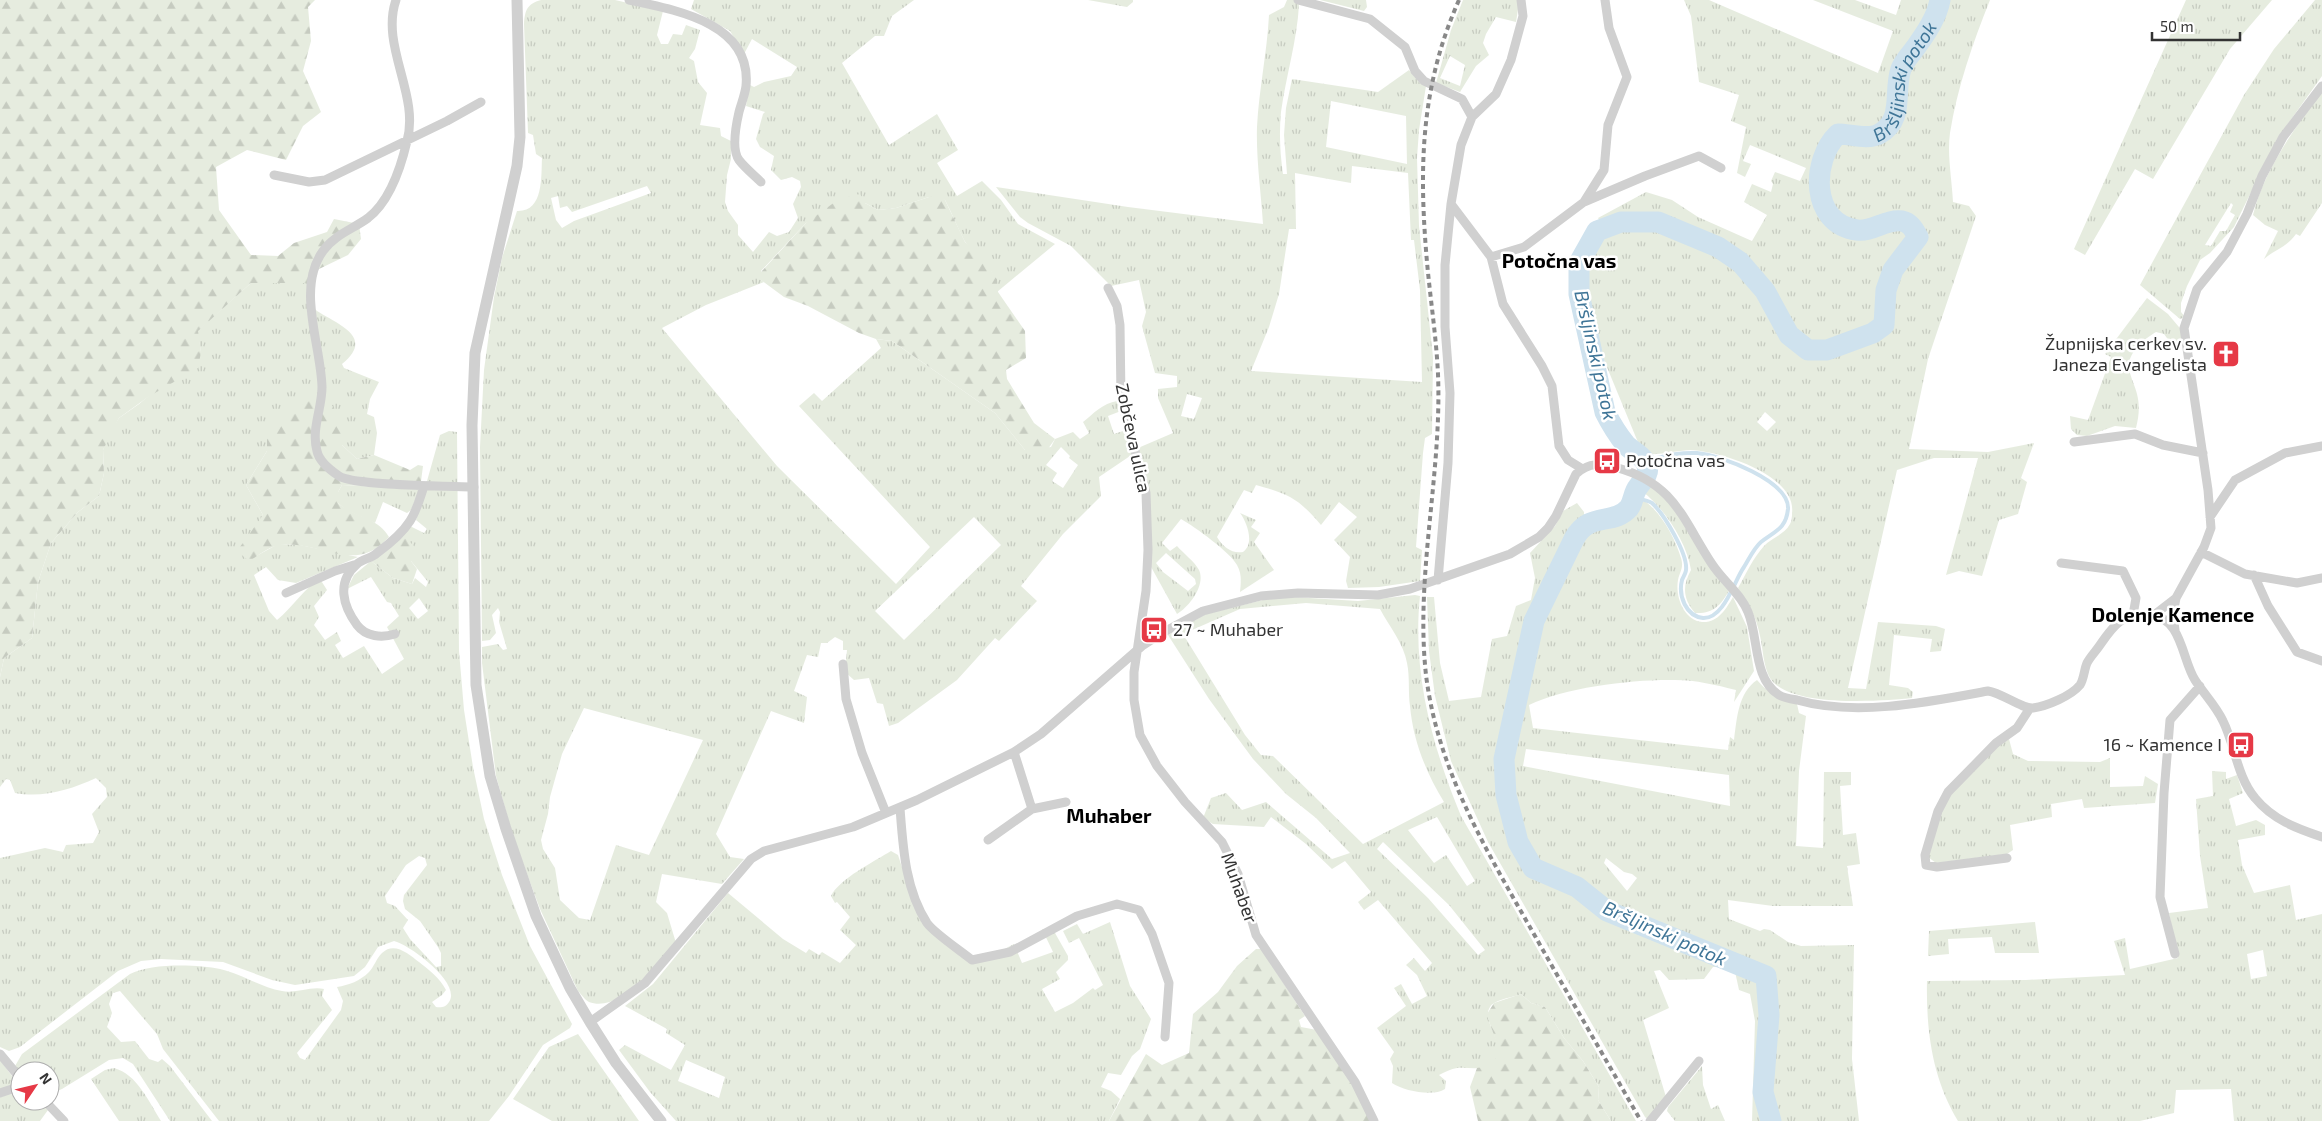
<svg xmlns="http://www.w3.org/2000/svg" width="2322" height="1121" viewBox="0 0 2322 1121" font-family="'Exo 2',sans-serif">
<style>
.grass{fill:url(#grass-tufts);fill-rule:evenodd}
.forest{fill:url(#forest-firs)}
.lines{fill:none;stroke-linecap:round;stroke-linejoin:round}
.stream{stroke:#cfe2ee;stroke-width:4}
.river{stroke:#cfe2ee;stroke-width:21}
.minor{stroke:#d0d0d0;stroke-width:9}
.tertiary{stroke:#d0d0d0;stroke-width:11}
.rail{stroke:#888;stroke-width:4;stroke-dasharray:5 4;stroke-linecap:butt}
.labels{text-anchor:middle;stroke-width:5;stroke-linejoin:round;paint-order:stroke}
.poi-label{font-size:18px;fill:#333;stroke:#fff;text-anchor:end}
.street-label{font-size:18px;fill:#333;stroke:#fff}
.water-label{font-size:19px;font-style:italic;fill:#3f7597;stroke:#fff}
.quarter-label{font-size:20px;font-weight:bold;fill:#000;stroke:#fff}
</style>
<defs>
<pattern id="grass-tufts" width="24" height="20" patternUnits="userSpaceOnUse" patternTransform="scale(1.25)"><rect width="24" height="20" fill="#e6ecdf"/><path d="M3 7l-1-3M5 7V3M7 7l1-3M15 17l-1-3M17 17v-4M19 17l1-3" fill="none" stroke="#c6cbc0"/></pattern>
<pattern id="forest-firs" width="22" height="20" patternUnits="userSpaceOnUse" patternTransform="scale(1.25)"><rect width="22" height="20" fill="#e6ecdf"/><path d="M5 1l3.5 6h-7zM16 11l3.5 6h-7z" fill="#c6cbc0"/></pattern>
</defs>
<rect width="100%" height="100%" fill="#fff"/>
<path class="grass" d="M541,0H615L663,11L657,35L661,44H668L673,34L682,35L686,25L700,30L695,49L689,58L694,61L698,82L707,93L700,125L720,128L721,136L731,141V159L727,175L725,202L728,211L738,225V235L753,252L769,232L777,236L789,232L798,218L793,204L801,187L800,181L792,177L781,180L771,170L774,156L760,147L756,139L763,114L765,112L746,106L750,85L754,87L764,82L791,76L797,67L752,39L744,54L730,31L691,9L694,0H914L892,16L884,36H875L842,63L889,145L937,114L958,150L937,163L957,196L982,181L1001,200L1018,224L1055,244L997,292C997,265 975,260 964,240C957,227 952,213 945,200L929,197L896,208L878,210L865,203L806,223L761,271V280L764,282L706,305L662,328L777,466L896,584L930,547L799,406L814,393L822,401L881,348L876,339L892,341L995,413L1025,450L1051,447L1055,439L1073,432L1080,439L1089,433L1083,422C1093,414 1103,403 1117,401L1121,411L1108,416L1114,434L1126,430L1133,454L1099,477L1101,496L1063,534L1021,586L1037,601L999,641L995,638L957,680L898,723L889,726L883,704L877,703L869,678L854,680L845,672L847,650H843V641L835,637L827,643H821L818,657L807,655L794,691L807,697L804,723L771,711L716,834L730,857L744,859L722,884L662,874L656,902L667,913L676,943C658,963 620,1014 589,1002C585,1000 582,995 578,991L540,909L513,836L496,776L482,663V647L498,644L503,650L507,649L499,622L500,612L498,608L492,615L496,633L490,640L482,641L480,447L484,370L494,297L502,258L517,211C544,212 541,176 542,158L536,154L533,135L528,133L524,24C525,10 527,4 541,0ZM647,186L651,193L574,221L562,228L556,220L551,198L558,196L560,208L567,206L572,212ZM1061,447L1070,456L1069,458L1078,465L1063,488L1052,481L1057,473L1046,465ZM974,517L1001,545L904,640L875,611ZM584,708L703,740L649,855L616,845L590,920L579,918L560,900L555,868L543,849L541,840L548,814L550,797L562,754Z
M1088,0H1133V2L1127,7Z
M1287,0H1296L1299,5C1297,41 1286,76 1281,112C1279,133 1280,153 1283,174H1287L1284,135L1286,108L1292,79L1378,92L1409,70L1420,83L1426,86L1419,130L1417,158L1419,226L1433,357L1432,434L1425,438L1423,453L1416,547L1422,550L1420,581L1379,587L1348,588L1346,581L1350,557L1334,540L1357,517L1339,502L1321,525C1299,499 1289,494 1256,485L1252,493L1244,490L1217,537C1223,547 1232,554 1243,552C1255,544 1247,522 1240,513L1256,520L1251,527L1260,533L1254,542L1274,570L1240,592C1241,582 1242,574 1237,565C1230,552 1195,527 1181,519L1162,543L1170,551L1177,546C1184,554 1194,561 1199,570C1206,585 1189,607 1177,614L1150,565L1138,448L1173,433L1158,398V389L1177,387V376L1155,373L1142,326L1146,312L1139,280L1111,286L1071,246L1028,223L1020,217L996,187L1128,207L1263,224C1261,192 1256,159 1257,127C1259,89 1267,53 1269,15L1284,7ZM1331,101L1406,116L1407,164L1326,147ZM1352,166L1408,173L1411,240H1414L1420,290L1422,382L1251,371L1269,327L1279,294L1289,229H1296L1295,173L1351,183ZM1187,394L1202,398L1194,419L1181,416ZM1166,553L1195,579L1196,584L1188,591L1163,572L1156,563Z
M1320,0H1366L1367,7L1364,11Z
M1463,0H1518L1519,3L1516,22L1496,17L1486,34L1483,43L1489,55L1476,66L1460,92L1436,83L1451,30ZM1450,56L1465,65L1460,86L1440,78Z
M1684,0H1709L1878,73L1893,31L1813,0H1855L1896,15L1901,0H1936L1935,9C1923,27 1908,45 1898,65C1892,77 1897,83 1896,95C1895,110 1885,132 1868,133C1858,133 1847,130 1837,129L1822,139L1811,174L1814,195L1831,224L1851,235L1867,234L1893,224L1906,226L1912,237C1898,250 1884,270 1881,289C1880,300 1885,313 1878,323C1868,337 1826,344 1810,346L1790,334L1759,277L1744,258L1719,242L1670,221L1649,216L1622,215L1601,223L1598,218L1646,192L1672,200L1698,217L1752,241L1767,215L1744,202L1752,184L1771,192L1773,184L1771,181L1775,172L1800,181L1806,168L1750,145L1743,161L1751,164L1745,177L1737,173L1746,127L1731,121L1739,95L1699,82L1691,16Z
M1945,0H1990C1973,42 1957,88 1950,133C1947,155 1952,180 1953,202L1969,206L1976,216L1928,359L1909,449L1988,452L2034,443L2021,478L2027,482L2018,514L1999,520L1982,576L1959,571L1946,575L1978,458H1934L1897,470L1848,688L1866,689L1878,622L1936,626L1945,629L1941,651L1930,652L1932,639L1894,635L1889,685L1908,688L1913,692L1912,698C1882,701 1781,709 1768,674C1763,662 1763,649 1760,636C1757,618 1748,603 1738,588C1746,574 1753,558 1764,546C1771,538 1784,535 1790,524C1792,521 1792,517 1792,513C1797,475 1720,451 1690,450C1679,450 1649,458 1642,452L1590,326L1583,277V262L1600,234L1621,225L1662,229L1728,259L1750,281L1790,342L1801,350L1813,354L1829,353L1865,342L1875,337L1886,327L1891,315L1890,299L1892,286L1900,268L1922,236C1915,219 1895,213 1877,220C1870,223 1864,228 1855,226C1848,225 1841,219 1836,214C1814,192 1824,173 1830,146L1840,139H1877L1896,123L1903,104V81L1907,67L1939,18ZM1765,412L1776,422L1767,431L1757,422Z
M2186,0H2272L2230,49L2153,179L2135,169L2085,255L2074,249Z
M2315,0H2322V76L2277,139L2234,227L2210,253L2200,260L2187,286L2181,303V312L2185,317L2180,319L2140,285L2244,95L2274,49ZM2231,203L2233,205L2230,212L2235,215L2226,231H2220L2211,246L2205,245Z
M2322,92V203L2300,236L2296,234C2286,248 2277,248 2264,259L2278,231L2265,225L2253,215C2263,172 2295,127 2322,92Z
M292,282L307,283L313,307L317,311C339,325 375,337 342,364L344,368L379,382L370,399L367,414L374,417L377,433L374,455L357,459L342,445L267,433V451L246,485L263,515L249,560L278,544L300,545L358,557L296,583L278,580L266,567L254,575L269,611L277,620C293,607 303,589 320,579L327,590L314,606L319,617L314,625L325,640L337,632L341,641L335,645L343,658L364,646L382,674L404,659L387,627L399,616L391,603L387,602L371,577L347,589L354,575L371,561L393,578L412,584L415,578L426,587L428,582L411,561L403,535L410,526L424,533L427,529L416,520L440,435L449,431L457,432L459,651L464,710L473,767L484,819L502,875L530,946L572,1024L570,1028L543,1045L509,1096L489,1121H219L163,1049L157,1034L120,991L113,993L109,1004L112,1013L107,1027L121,1042L135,1041L149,1059L158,1062L162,1059L170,1066L212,1121H170L133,1064L123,1058L109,1060L62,1089L50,1094V1071L20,1072L15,1066L22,1054L130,974C150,963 197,964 220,969C242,974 260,987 282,991C296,994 310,986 324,989L322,996L332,1010L297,1053L300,1058L305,1060L341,1010L343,1001L337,987C349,985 360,981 369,972C374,967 376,959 382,953C394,941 409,954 419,962C429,970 440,978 446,990L442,995L432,1002L436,1007C441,1008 446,1007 449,1002C462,983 410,945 394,941L378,947L365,967L354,976L295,985L272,980L223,962L161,959L141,961L118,971L20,1047L9,1051L0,1047V858L45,848L63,852L66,845L93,843L99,832L92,814L107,797L106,788L96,778C70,790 43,798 15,793L10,780L6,779L0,787V677L4,658L32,638L38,582L51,543L78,512L99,496L104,473L103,450L111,431L119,418L139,404L201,352L197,331L251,283ZM419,598L428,611L418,619L409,608ZM419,856L425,858L427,865L404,895L403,901L405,909L420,921L438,947L441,953V966L436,967L410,939L403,928L408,920L395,906L387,903L385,896L406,865Z
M2147,298L2168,314L2184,333L2182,345L2175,349L2164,334L2156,332C2145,339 2131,349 2129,364C2128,373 2135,385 2137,394C2140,406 2139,416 2136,428L2115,426L2087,436L2077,435L2071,429L2070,416L2088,420L2111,357L2105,354Z
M1647,481L1662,492L1729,591C1720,606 1713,614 1695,613C1683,599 1682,586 1691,570C1687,543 1665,509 1643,492Z
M342,485L420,489L411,510L407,513L383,502L375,523L346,510L338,503V492Z
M1645,501C1662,514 1675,538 1681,558C1684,568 1680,571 1678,580C1675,597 1684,620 1702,622C1718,623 1726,609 1733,597L1747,627L1754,671L1734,702L1736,690C1716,685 1696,680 1675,680C1635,679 1565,687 1529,705L1533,728L1728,750L1730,737L1734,740C1737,718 1738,693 1757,680C1769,694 1780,699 1797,704L1799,713L1806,716L1799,771L1796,846L1823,848L1824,772H1851V785L1840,786L1843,835L1856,833L1860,864L1847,866L1853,906H1773L1728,900L1729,919L1760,931L1764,929L1770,930L1788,942L1801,946L1854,945L1852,1059L1859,1121H1752L1755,1021L1750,994L1739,990L1734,967H1713L1704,979L1669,980L1660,970L1654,971L1669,1008L1643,1020L1666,1097L1648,1119L1645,1117L1488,842L1451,761L1435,696L1429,651L1427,597H1434L1440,663L1449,701L1481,697L1492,639L1507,636L1516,606L1531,600L1535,578L1530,553L1555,526L1563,511L1577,503L1584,512V522L1595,528L1611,526L1633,516L1640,503ZM1526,749L1729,775L1730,806L1523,766ZM1606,858L1624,872L1632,874L1637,878L1627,891L1604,863Z
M1415,595L1420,596C1412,673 1432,746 1461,816L1636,1121H1611L1598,1100L1599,1087L1583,1061L1564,1038L1545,1007L1531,1003L1521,994C1512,998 1495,999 1490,1007C1479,1023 1516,1052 1488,1066C1479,1070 1467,1067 1457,1068C1451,1069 1445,1072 1439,1075L1446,1081L1445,1089C1433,1097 1404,1091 1392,1083L1393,1066L1390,1059L1394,1052L1377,1028L1406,1006L1394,988L1401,984L1412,1004L1427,996L1417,975L1406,965L1414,958L1425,971L1432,963L1378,900L1364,910L1358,902L1371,892L1345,861L1332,869L1306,844L1271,817L1264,827L1213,824L1203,818L1211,798L1226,793L1242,810L1266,802L1332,859L1350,853L1316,818L1286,794L1253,759L1209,699L1168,635L1206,614L1267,599L1293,597L1358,601ZM1306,603L1380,609C1389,626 1404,644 1407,663C1410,677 1408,692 1410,706C1413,740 1426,773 1444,802L1363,844L1273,756L1261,755L1245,735L1183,634L1240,609ZM1437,817L1475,881L1467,886L1446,855L1434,863L1408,830ZM1383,842L1449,905L1485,950L1478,955L1428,898L1377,849Z
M2009,739L2013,754L2028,761L2100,762L2110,758V787L2143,786L2145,776L2158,784L2155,803L2084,808L2082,799L2051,804L2052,817L2010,825L2013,850L2007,854L1936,863L1928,857L1941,813L1951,792L1997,746Z
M2212,771L2226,772V779L2237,775L2243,793L2229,799L2236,826L2256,820L2265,825V835L2238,840L2242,865L2254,893L2290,885L2296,920L2322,914V1121H2234L2231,1089L2176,1090L2174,1113L2140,1121H1958C1932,1078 1926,1030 1927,981L2026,980L2125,975L2114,941L2125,938L2130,969L2178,958L2169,913L2208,908L2200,856L2196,799L2213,796ZM2263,950L2267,976L2251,979L2247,954Z
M891,851L898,855L912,898L934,930L971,955L991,956L1014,944L1022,963L1053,952L1042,929L1055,933L1068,956V960L1056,972L1060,979L1042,989L1055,1012L1073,1003L1093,988L1095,990L1103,985L1079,938L1069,943L1063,931L1077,924L1083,934L1110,922L1130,986L1151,1019L1140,1049L1132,1056L1121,1075L1108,1073L1101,1087L1111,1091L1120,1099L1109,1121H676L650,1092L619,1050L625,1045L671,1070L685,1045L666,1033L667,1029L625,1006L653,984L728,893L783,939L806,953L809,949L819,955L822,952L840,963L856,945L840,930L850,917L837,902L835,903L831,896C839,879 875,861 891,851ZM686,1060L725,1077L719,1098L678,1081Z
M2035,922L2039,953H1995L1992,937L1948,939L1949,954L1928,956L1929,931Z
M578,1034L639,1121H552L513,1099L549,1047Z
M0,1060L12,1076L16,1085L0,1090Z
M1702,1066L1703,1085L1711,1109L1718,1105L1725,1121H1675L1667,1111L1668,1107Z
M114,1068C137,1074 149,1102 161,1121H119L91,1079L105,1070Z
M12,1092H20V1101H36L48,1110L40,1121H0V1096Z"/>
<path class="forest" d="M0,0H315L308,7L311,41L303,71L321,112L303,126L286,160L247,150L216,167L219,210L251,255L278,256L294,243L327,232L334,219L359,224L361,239L348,255L319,269L307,283H251L198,331L201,352L198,368L148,397L119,418L103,450L104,473L99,496L78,512L51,543L38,582L32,638L4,658L0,677Z
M860,194L865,203L878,210L896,208L929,197L939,196L945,200L965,242L989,267L997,280L998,292L1025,331L1026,358L1006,370L1007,379L1034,423L1055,439L1045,453L1037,455L1025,450L995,413L892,341L876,339L859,333L808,306L784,297L761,280V272L806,223L839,199Z
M309,399L330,402L345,428L339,436L342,445L357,459L374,455L410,470L418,465L423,466L420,489L342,485L338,492V503C353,517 378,517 389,537C354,576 322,540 280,545C270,546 258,556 249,561L237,551L263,515L246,485L267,451V433Z
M403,535L416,548L411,561L417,569L412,584L393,578L371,561Z
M1256,949H1261L1305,1016L1299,1020L1301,1027L1317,1030L1352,1081L1370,1121H1109L1146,1054L1162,1065L1189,1053L1193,1014L1218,992L1237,966Z
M1521,994L1531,1003L1545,1007L1564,1038L1583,1061L1599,1087L1598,1100L1611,1121H1478L1470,1087L1477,1068C1514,1062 1491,1035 1487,1014L1494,1003Z"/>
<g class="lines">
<path class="stream" d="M1634,498C1639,499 1648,500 1652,503C1664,514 1688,554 1686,570C1686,573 1683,577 1682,580C1678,596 1686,616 1703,618C1724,619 1734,581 1744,567C1749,559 1754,548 1761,542C1775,531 1786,529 1788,509C1790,481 1720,455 1697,453C1678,452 1662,457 1644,461"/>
<path class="river" id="s1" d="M1771,1121L1763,1092L1769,1015L1766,976L1607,911L1577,887L1533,868L1518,842L1506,795L1504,759L1534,621L1574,539C1589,511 1613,526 1629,508C1634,501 1633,493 1638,487C1642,481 1650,474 1647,466C1645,457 1632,451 1626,445C1617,434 1611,424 1605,412L1579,294V263L1597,231L1621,222H1658L1718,247L1740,262L1765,291L1789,335L1808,350H1827L1873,333L1884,325L1886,290L1893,270L1918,237C1914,230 1911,223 1902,221C1886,219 1872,232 1857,230C1810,224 1811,160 1838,134C1849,134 1869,140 1879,134C1905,120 1893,92 1901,69C1904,61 1911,54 1916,47C1926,33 1937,17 1940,0"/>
<path class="minor" d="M396,0C380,46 420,95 407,141C401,167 390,201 368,218C353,229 334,235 323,251C296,288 321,345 322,387C322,409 311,429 317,451C319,461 330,470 339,476C354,486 450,486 474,487
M629,0C676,10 752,23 746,86C745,95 741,104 739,112C736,125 731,149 739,160C745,168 754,175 761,182
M1298,0L1370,19L1405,47L1415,71L1424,81L1462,99L1472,117L1461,145L1451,204L1491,257L1503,304L1542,366L1552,386L1559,446L1568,460L1581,468
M1472,117L1496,94L1511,60L1523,16L1521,0
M274,175L309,182L325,180L447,121L481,102
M1584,202L1645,176L1699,156L1721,168
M1491,257L1524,247L1584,202L1604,170L1608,125L1627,77L1609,28L1605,0
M1108,288L1117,306L1120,325L1121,398L1146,493L1148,550L1146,591L1134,672V700L1140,735L1157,766L1185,802L1222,842L1238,874L1256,935L1355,1082L1374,1121
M2074,442L2135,434L2163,445L2203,453
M2210,517L2235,480L2285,453L2322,446
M2201,552L2245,574L2297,583L2322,578
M2061,563L2123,571L2136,598L2133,615
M2254,575L2268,606L2297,652L2322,661
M1438,580L1448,463L1450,393L1445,327V265L1451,204
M286,593L335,571L357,564
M2154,615L2176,598
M2175,630L2173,615L2176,598L2204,547L2211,528L2208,490L2184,328L2197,289L2227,252L2247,214L2262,176L2283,137L2322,86
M395,634C382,638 366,637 357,625C343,606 336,582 357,564C363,559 372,558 377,553C388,545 403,532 410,521C417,510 420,498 424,486
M843,664L846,699L862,753L886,813
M900,808C903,847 905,889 927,923C934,933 961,951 972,960L1010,952L1077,916L1117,904L1139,910L1152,934L1169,983L1165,1037
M1032,809L1066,802
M988,840L1032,809L1014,752
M2007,858L1937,867L1926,865L1925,855L1938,811L1948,792L1996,743L2017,728L2030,708
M2175,954L2160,897L2164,793L2170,720L2200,686
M590,1022L645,983L751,859L764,851L853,827L917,800L1014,752L1041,734L1142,646L1162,633L1203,611L1261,596L1298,593L1378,595L1410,589L1510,554L1539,537L1548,528L1556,516L1576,474C1589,462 1602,463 1618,468C1675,484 1683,520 1712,564C1723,581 1741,594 1748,612C1759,638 1753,679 1779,695C1784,698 1791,699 1797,700C1856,717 1929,702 1988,691C2002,693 2022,709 2033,708C2047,706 2071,696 2080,685C2084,679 2084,670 2087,663C2090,657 2096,651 2100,645C2115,623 2123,613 2151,615C2182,618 2182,660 2195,680C2204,694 2216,706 2223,721C2235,745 2237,777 2255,798C2273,820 2296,828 2322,837
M0,1054L20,1078
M0,1093L15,1088L20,1089
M45,1101L64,1121
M1650,1121L1699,1061"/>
<path class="tertiary" d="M517,0L520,137L517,166L475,353L472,425L476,685L490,776L506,829L536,916L570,988L590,1022L616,1063L661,1121"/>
<path class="rail" d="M1459,0C1422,83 1419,161 1426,250C1429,291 1436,332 1438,374C1442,475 1415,575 1426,675C1438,772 1488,853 1535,936C1570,998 1606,1060 1641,1121"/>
</g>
<defs>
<g id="church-square" transform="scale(1.4375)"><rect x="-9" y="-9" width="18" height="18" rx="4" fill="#e63946" stroke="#fff"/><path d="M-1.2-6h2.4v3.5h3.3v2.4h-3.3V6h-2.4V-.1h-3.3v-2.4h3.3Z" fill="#fff"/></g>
<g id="bus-square" transform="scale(1.4375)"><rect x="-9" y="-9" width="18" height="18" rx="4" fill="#e63946" stroke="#fff"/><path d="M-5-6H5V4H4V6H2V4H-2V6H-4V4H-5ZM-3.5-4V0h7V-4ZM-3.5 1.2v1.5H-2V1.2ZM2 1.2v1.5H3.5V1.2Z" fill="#fff"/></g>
</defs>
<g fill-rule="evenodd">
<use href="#church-square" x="2226" y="354"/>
<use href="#bus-square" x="1607" y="461"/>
<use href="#bus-square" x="1154" y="630"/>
<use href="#bus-square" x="2241" y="745"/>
</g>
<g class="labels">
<g class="poi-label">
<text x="2207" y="350">Župnijska cerkev sv.<tspan x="2207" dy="21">Janeza Evangelista</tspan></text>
<text x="1626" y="467" text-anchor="start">Potočna vas</text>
<text x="1173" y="636" text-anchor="start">27 ~ Muhaber</text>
<text x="2222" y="751">16 ~ Kamence I</text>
</g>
<g class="street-label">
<text transform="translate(1133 438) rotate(78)" y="6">Zobčeva ulica</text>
<text transform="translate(1239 888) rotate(70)" y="6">Muhaber</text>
</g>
<g class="water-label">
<text dy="7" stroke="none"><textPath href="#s1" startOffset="1860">Bršljinski potok</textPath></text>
<text transform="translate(1596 355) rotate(77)" y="7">Bršljinski potok</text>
<text transform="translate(1665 933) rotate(24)" y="7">Bršljinski potok</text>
</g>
<g class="quarter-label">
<text x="1559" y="268">Potočna vas</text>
<text x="2173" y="622">Dolenje Kamence</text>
<text x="1109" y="823">Muhaber</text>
</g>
</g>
<g transform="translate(35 1086) rotate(55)"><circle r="24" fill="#ffffff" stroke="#adadad"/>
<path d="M0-4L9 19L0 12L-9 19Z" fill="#e63946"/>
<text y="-8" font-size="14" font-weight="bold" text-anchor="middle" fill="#333333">N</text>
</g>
<path d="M2152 32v8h88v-8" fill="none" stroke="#333333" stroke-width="2.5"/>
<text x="2160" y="32" font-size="15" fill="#333333" stroke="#ffffff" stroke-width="4" paint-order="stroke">50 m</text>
</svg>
